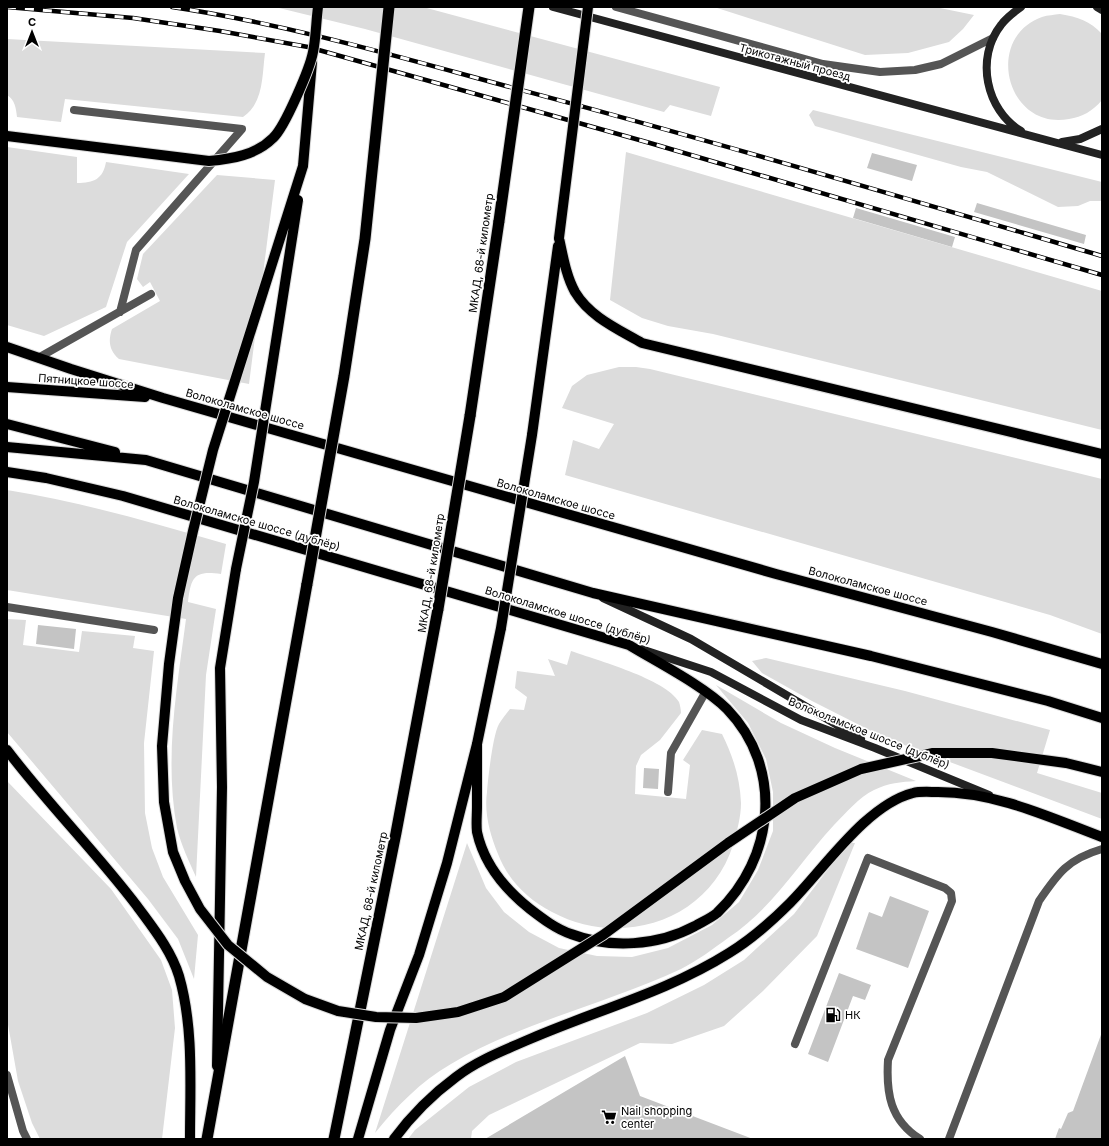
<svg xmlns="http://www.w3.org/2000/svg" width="1109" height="1146" viewBox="0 0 1109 1146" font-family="Inter,sans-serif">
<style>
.green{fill:#dcdcdc}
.building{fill:#c4c4c4}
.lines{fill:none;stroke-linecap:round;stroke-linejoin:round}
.primary-casing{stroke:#dbdbdb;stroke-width:12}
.trunk-casing{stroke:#dbdbdb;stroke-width:13}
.service{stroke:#555;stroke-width:8}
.minor{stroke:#555;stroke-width:8}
.secondary{stroke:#222;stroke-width:8}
.primary{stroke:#000;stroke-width:10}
.trunk{stroke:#000;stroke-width:11}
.rail-casing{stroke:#000;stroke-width:4.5}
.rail{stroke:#fff;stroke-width:3;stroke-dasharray:9;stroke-linecap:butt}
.primary-bridge-casing{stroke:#dbdbdb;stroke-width:12;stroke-linecap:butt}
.trunk-bridge-casing{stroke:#dbdbdb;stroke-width:13;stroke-linecap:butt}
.primary-bridge{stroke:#000;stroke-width:10}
.trunk-bridge{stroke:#000;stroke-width:11}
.labels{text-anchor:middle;stroke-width:3.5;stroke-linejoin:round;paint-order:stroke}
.street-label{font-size:11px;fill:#000;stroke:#fff}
.poi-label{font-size:11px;fill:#000;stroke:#fff;text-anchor:start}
</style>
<rect width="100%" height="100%" fill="#fff"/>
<path class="green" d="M275,7H423L720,87L711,116L670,105L664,112L365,29Z
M714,7H935L974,15L963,29L949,42L908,53L865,55Z
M1060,14C1078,17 1090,21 1102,34V100C1093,111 1082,117 1069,119C1007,131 983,38 1042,17C1048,15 1054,15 1060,14Z
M7,39L265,53C262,75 264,103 243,117L65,99L61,122L17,117C16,108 15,100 7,95Z
M813,110L1102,182V201H1090L1078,206L1058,207L987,172L961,167L815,126L809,115Z
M7,147L77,157V183C94,183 103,179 106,162L189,174L127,242L106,307L44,336L7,325Z
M626,152L1102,291V430L713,334L668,326L642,318L610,300Z
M217,175L275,180L249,384L119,359C109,350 108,341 112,329L160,301L150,282L143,287L137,279L143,254Z
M619,367H636L650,369L1102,479V634L1050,615L565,475L573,440L599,449L614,424L562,408L572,386L587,375Z
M7,490C82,502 153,523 226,544L221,574C194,570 191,577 188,602L216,609L206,675L196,877C189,861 181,845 177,828C164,758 177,688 186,619L7,590Z
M7,619L26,620L23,645L79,652L82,631L135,636L133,648L154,651L144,743L145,813L152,848L163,877L198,935L194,979L178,939L148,899L7,732Z
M571,651C596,660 666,679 679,702C680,705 681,710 681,713L660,740L641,755L636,766L635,794L686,799L690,765L683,760L702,730L722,734C733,756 740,778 741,803C741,817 737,831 733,845C709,921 621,949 552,912C527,899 508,880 498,854C490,835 484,813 487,792C488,778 493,734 499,724C502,719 506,714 510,709L524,710L527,697L515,688L517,671L555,676L548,659L567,665Z
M766,658L905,691L1050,730L1037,773L1102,793V819L883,737L812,701L762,673L752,661Z
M716,685L781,723L835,748L916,781C901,782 888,783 874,790C859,797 846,813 834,825C799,863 772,909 728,938C713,949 697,961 681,969C606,1004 522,1022 451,1064C420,1082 397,1106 375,1133L467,843L486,888L504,912L529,932L559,948L597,956L632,957L668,948L712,925L739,902L758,870L773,831V792L766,759L748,723Z
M7,781L111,889L161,960L172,990L175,1028L162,1139H40L32,1123L18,1081L7,1019Z
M848,843H855L817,936L763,991L724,1026L672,1044L640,1043L489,1115L472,1131L471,1139H408L415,1130L469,1087L516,1062L647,1013L704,985L744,960L794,914Z"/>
<path class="building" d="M872,153L917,165L912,181L867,168Z
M977,203L1086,235L1084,244L974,212Z
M856,208L955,237L952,247L853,218Z
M38,625L76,629L74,649L36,644Z
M644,768L659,769L658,789L643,788Z
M890,896L929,911L908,968L856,949L869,912L882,917Z
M839,973L871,985L865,1000L853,996L828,1062L808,1054Z
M1102,1032V1139H1055L1059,1128L1061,1129L1068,1113L1073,1111Z
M625,1056L640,1096L753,1139H485Z"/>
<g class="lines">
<g class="primary-casing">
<path id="primary" d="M303,166L312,62
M559,238C563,256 566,276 575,292C590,317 618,329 642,343L1102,454
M7,347L71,369L163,398L776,574L992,632L1102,664
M7,387L145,397
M7,424L115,452
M532,435L558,246
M7,447L146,460L593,593L871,656L1048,701L1102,718
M7,472L46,478L123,496L629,645C657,662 704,686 727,709C784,768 775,858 717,913C711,918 702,922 695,926C658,946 610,949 571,934C556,929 543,919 530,909C506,890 484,864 477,832C476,824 477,815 477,807C477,786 477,765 477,744
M7,750C48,804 96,852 137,906C153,928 171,950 179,976C194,1028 190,1085 190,1139
M217,1066L222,787L220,668L236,569
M358,1139L390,1030L419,955L447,863L477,744L501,628
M394,1139C411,1116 433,1094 456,1077C478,1060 505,1050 530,1039C597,1010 667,992 729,953C752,939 771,922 790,903C824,869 866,805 913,793C920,791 930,792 938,792C996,792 1049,817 1102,837"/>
</g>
<g class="trunk-casing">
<path id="trunk" d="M470,416L499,221
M207,1139L307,584
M334,1139L396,833L438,609"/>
</g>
<path class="service" d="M616,7L823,64L880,72L915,70L941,64L993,38
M74,110L242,129L136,250L120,312
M38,358L151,294
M7,607L154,630
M668,792L671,753L705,693
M795,1044L868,858L945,888L951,893L952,901L888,1060C886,1093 890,1120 920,1139"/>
<path class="minor" d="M7,1075L23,1131L27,1139
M949,1139L1039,901C1058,873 1068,859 1102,849"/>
<path class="secondary" d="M553,7L1102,155
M1097,7L1102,10
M1021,131C986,110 975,58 1001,25C1006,18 1014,12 1021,7
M1062,142L1080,139L1102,129
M603,598L691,639L861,739
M641,649L711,672L801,720L875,748L989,795"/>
<use href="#primary" class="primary"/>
<use href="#trunk" class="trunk"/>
<g class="rail-casing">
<path id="rail" d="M7,7L133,18L220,31L308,47L650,143L1102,275
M172,7C286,24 396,56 506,86C706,139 904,198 1102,256"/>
</g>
<use href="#rail" class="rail"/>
<g class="primary-bridge-casing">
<path id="primary-bridge" d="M7,136L209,161C232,159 256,155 273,138C285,127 310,68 313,52C316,38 316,22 318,7
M303,166L213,450L193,531L178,598L169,664L162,746L164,802L173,852L185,881L200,909L228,945L267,977L305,999L338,1011L376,1017L416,1018L458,1012L504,997L603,935L728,843L795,798L861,769L933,753H992L1066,763L1102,772
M559,238L588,7
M236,569L254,482L298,200
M501,628L532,435"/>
</g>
<g class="trunk-bridge-casing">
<path id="trunk-bridge" d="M499,221L529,7
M307,584L344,376L365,239L389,7
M438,609L470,416"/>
</g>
<use href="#primary-bridge" class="primary-bridge"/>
<use href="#trunk-bridge" class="trunk-bridge"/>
</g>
<defs>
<g id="fuel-bare" transform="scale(1.2)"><path d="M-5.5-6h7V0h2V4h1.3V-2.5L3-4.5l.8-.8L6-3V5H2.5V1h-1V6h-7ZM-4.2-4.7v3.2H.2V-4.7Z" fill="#000" stroke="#fff" stroke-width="2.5" paint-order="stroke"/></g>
<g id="supermarket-bare" transform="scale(1.2)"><path d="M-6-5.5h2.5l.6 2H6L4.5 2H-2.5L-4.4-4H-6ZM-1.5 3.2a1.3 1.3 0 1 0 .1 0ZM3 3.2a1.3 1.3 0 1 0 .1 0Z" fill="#000" stroke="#fff" stroke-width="2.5" paint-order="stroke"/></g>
</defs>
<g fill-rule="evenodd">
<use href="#fuel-bare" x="833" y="1015"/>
<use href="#supermarket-bare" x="609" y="1117"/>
</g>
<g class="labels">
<g class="street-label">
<text transform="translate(795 62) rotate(15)" y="4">Трикотажный проезд</text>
<text transform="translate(481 253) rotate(-82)" y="4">МКАД, 68-й километр</text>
<text transform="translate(86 381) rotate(4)" y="4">Пятницкое шоссе</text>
<text transform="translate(245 409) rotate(16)" y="4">Волоколамское шоссе</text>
<text transform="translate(556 499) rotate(16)" y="4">Волоколамское шоссе</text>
<text transform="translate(257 523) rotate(16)" y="4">Волоколамское шоссе (дублёр)</text>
<text transform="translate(431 573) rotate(-81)" y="4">МКАД, 68-й километр</text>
<text transform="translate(868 586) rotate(15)" y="4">Волоколамское шоссе</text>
<text transform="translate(568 615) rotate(17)" y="4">Волоколамское шоссе (дублёр)</text>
<text transform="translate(869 733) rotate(22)" y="4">Волоколамское шоссе (дублёр)</text>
<text transform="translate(371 891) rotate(-78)" y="4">МКАД, 68-й километр</text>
</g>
<g class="poi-label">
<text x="845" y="1019">НК</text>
<text x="621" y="1115">Nail shopping<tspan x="621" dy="13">center</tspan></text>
</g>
</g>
<rect width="1109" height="1146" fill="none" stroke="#000000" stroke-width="16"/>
<g transform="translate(32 32)" stroke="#ffffff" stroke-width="3" paint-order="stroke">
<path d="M0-3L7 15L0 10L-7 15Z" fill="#000000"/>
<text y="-6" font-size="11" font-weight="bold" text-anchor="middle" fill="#000000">С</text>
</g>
</svg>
